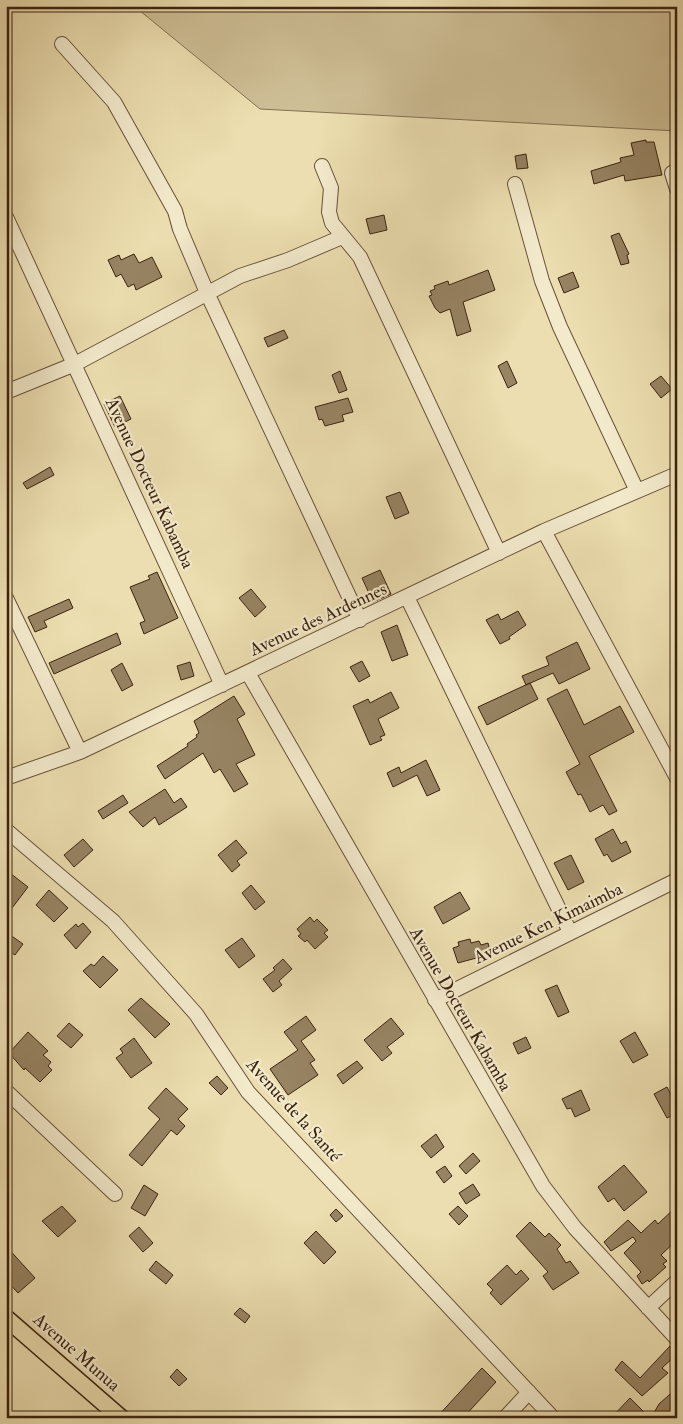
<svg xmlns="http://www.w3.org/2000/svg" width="683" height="1424" viewBox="0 0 683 1424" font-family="'IM FELL Double Pica',serif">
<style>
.green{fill:#cebe95;stroke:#847052}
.building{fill:#978463;stroke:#3b2310}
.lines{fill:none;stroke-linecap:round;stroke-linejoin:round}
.minor-casing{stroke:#675238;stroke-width:16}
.major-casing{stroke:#3b2310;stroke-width:19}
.minor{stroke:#f3eacc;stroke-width:14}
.major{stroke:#ecdeb0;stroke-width:16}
.labels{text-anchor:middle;stroke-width:4.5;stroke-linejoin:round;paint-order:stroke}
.street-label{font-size:18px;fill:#3b2310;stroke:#f3eacc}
</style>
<rect width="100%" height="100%" fill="#ecdeb0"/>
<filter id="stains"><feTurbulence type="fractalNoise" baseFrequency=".004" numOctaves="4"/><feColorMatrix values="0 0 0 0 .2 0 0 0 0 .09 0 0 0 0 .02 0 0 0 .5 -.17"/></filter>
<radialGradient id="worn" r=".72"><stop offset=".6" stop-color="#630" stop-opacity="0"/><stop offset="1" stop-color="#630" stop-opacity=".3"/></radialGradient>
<path class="green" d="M134,6H677V131L260,109Z"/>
<path class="building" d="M646,140V142H654L662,175L625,181L624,175L594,184L591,171L621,162L620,158L634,155L631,143Z
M526,154L528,168L517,169L515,156Z
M384,215L387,230L370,234L366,219Z
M619,233L629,254L627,255L629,263L621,265L611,236Z
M134,254L139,263L152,257L162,277L136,290L134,284L128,287L121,274L116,277L108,260L119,255L121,260Z
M488,270L495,290L463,302L471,331L457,336L450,309L440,313L435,308L429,296L432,295L430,291L435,289L434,286L448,281L449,285Z
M573,272L579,287L564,293L558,278Z
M284,330L288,338L268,347L264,338Z
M507,361L517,383L508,388L498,366Z
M340,371L347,390L339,393L332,375Z
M661,376L672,389L661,398L650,384Z
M120,396L131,419L115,427L104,404Z
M348,398L353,412L342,415L344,421L325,426L322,419L319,420L315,407Z
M50,467L54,475L27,489L23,483Z
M400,492L409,513L395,519L386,497Z
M380,570L391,594L373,602L362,578Z
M157,572L178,618L144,634L140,623L145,621L130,587L150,579L148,576Z
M251,589L266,607L255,617L239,598Z
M69,599L73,608L44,621L47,627L35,632L28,617Z
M518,611L526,625L509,637L510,639L500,644L486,620L498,614L501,620Z
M397,625L408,655L392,661L381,632Z
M117,633L121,644L54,674L49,663Z
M577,642L590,669L559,684L553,673L526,685L522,676L549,665L546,657Z
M362,661L370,676L359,682L350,667Z
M190,662L194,676L181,680L177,666Z
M122,663L133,685L122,691L111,670Z
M530,683L538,699L487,725L478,707Z
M567,689L584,725L620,706L634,732L589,756L617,811L609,815L603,805L590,812L581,794L578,795L566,772L580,764L547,699Z
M391,692L399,708L378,719L385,735L380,737L382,740L370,745L353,706L368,699L370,703Z
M234,696L245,714L237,719L255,755L236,764L248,784L234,792L220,769L214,773L203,753L165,779L157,766L188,746L187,744L197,737L196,735L199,733L194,721Z
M426,760L440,790L427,796L417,775L393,787L387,773L399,767L401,773Z
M165,789L174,803L181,798L187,807L159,825L155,817L143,827L129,812Z
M123,795L128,803L103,819L98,811Z
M613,829L621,844L626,841L631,852L612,862L607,854L604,856L595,839Z
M83,839L93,850L74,867L64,855Z
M236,840L247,853L237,861L240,865L232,872L218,855Z
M571,855L584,882L568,890L554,863Z
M6,870L28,887L6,916Z
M251,885L265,902L255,910L242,893Z
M49,890L68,908L54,922L36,905Z
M460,892L470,909L443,924L434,907Z
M310,917L314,922L317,919L328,930L324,933L328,937L315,949L307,940L305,942L298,936L301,934L297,929Z
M83,923L91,932L76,949L64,935L76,924L78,927Z
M6,932L23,944L15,955L6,949Z
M242,938L255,956L239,968L225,950Z
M470,939L471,943L479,941L481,945L488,943L491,954L458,963L453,948L459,946L458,942Z
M103,956L118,970L100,988L83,971L91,964L94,966Z
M283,959L292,969L279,981L282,985L273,992L263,979L275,970L273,968Z
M557,985L569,1012L558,1017L545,990Z
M141,998L170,1024L155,1038L128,1010Z
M306,1016L316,1030L301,1041L315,1060L310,1063L318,1075L288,1095L270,1069L298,1050L284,1032Z
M391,1018L404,1034L387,1047L392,1053L382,1061L364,1040Z
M69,1023L83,1035L71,1048L57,1036Z
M28,1032L48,1051L43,1055L51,1062L48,1066L52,1070L40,1082L25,1068L24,1070L9,1053Z
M635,1032L648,1055L633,1063L620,1041Z
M526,1037L531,1048L518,1054L513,1043Z
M134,1038L152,1063L131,1078L116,1058L123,1053L120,1049Z
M357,1061L363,1068L343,1084L337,1075Z
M217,1076L228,1088L221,1095L209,1083Z
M667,1087L677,1106V1113L667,1118L654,1094Z
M166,1088L188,1109L178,1119L185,1126L177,1135L171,1130L142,1166L129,1155L160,1119L148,1108Z
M581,1090L590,1110L575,1117L571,1108L567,1109L562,1099Z
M436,1134L444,1147L431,1158L421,1146Z
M473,1153L480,1161L466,1174L459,1166Z
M624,1165L647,1192L624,1211L614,1198L608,1202L598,1187Z
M445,1166L452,1176L444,1183L436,1172Z
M473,1184L480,1195L466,1204L459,1193Z
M144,1185L158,1194L145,1216L131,1208Z
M62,1206L76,1221L58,1237L42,1221Z
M458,1206L468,1216L459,1225L449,1214Z
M677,1206V1240L661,1255L667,1261L663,1264L666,1267L649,1282L648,1280L642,1284L637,1276L641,1272L624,1253L636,1241L633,1237L611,1251L604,1242L628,1220L641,1233L655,1220L658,1224Z
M336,1209L343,1216L336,1222L330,1215Z
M530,1222L545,1237L549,1233L561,1245L557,1249L566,1263L570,1261L579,1273L553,1290L543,1276L548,1272L516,1236Z
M139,1227L153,1243L143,1252L129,1236Z
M316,1231L336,1252L324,1264L304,1243Z
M6,1246L35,1278L18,1293L6,1280Z
M156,1261L173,1275L166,1284L149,1270Z
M507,1265L516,1275L521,1270L529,1279L501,1305L490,1293L493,1290L487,1284Z
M240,1308L250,1316L245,1323L234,1314Z
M670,1346L677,1354L662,1368L668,1373L642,1396L615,1370L622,1361L640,1378Z
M482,1368L496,1382L463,1418H436Z
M177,1369L187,1379L179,1386L170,1377Z
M677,1388V1415L674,1418H651L659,1404Z
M630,1398L650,1418H611Z"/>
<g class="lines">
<g class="minor-casing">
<path id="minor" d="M62,44L114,102L175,211L180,229L208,295L360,620
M322,166L331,188L329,212L332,223L360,257L499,553
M677,173H672L677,189
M515,184L542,281L560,327L637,491
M6,217L222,685
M6,392L75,364L240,276L288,260L342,237
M544,531L677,474
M407,597L570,932
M6,598L80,752
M248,673L543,1186L575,1228L677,1339
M6,778L80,752L544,531L677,778
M6,830L113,921L196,1014L248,1092L553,1418
M435,1000L677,880
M6,1091L115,1194
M648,1308L677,1281
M505,1418L529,1392"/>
</g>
<g class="major-casing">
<path id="major" d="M6,1318L121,1418"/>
</g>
<use href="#minor" class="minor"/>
<use href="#major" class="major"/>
</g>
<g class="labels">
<g class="street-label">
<text transform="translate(150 483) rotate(65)" y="6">Avenue Docteur Kabamba</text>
<text transform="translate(318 619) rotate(-25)" y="6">Avenue des Ardennes</text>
<text transform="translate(548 923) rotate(-26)" y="6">Avenue Ken Kimaimba</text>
<text transform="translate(461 1009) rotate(60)" y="6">Avenue Docteur Kabamba</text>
<text transform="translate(294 1110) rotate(48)" y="6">Avenue de la Santé</text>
<text transform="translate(77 1352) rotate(41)" y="6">Avenue Munua</text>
</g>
</g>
<rect width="683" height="1424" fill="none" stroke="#ecdeb0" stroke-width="25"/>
<rect x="8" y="8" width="668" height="1409" fill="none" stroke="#3b2310" stroke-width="2.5"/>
<rect x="12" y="12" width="658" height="1399" fill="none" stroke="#3b2310"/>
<rect width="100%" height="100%" filter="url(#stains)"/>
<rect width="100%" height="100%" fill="url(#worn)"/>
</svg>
